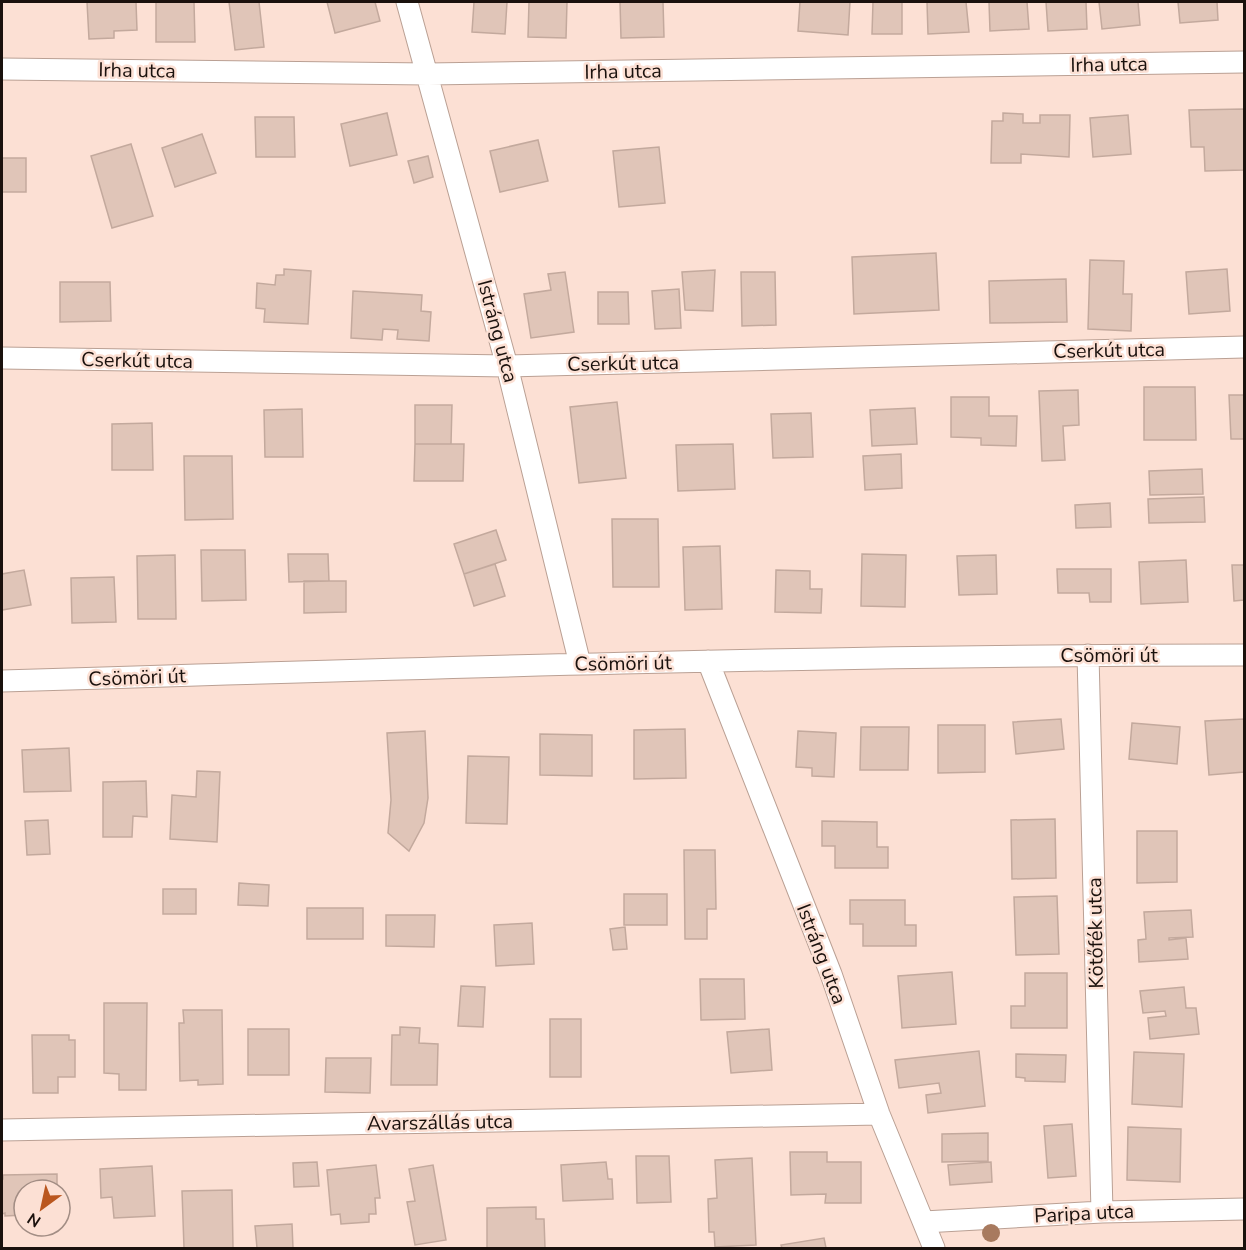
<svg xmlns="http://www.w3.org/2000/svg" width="1246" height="1250" viewBox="0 0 1246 1250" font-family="'Nunito Sans',sans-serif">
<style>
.building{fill:#e0c5b8;stroke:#c3a99d;stroke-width:1.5}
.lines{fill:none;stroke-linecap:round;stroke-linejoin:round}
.street-casing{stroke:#baa094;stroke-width:23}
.street{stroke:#fff;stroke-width:21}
.tree{fill:#a87a5f}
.labels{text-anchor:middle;stroke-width:5;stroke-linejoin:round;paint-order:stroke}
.street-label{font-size:20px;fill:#1a110d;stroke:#fce0d4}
</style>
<rect width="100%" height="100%" fill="#fce0d4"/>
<path class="building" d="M87,2H136L137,30L114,31V38L89,39Z
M156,2H194L195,42H156Z
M229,2H259L264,47L235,50Z
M327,2H375L380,21L335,33Z
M474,2H507L505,34L472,32Z
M529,2H567L566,38L528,37Z
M620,2H663L664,37L621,38Z
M800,2H850L848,35L798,31Z
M873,2H902V34H872Z
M927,2H966L969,32L928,34Z
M989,2H1027L1029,29L990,31Z
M1046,2H1086L1087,29L1048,31Z
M1099,2H1138L1140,25L1102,29Z
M1178,2H1217L1218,20L1180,23Z
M1244,109V170L1205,171L1204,147H1191L1189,110Z
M387,113L397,155L350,166L341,124Z
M1003,113L1023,114V123H1040V115H1070L1069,157L1021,154V163H991L992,121H1003Z
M1128,115L1131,154L1093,157L1090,118Z
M255,117H294L295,157H256Z
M202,134L216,173L175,187L162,148Z
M538,140L548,181L500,192L490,151Z
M131,144L153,216L112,228L91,156Z
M659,147L665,203L619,207L613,151Z
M428,156L433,177L414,183L408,161Z
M2,158H26V192H2Z
M936,253L939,310L854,314L852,257Z
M1090,260L1124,261L1123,294H1132L1131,331L1088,329Z
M284,269L311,271L308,324L264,322L265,309L256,308L257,283L275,285L276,275H284Z
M1227,269L1230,311L1189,314L1186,272Z
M715,270L713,311L685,310L682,272Z
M565,272L574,332L531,338L524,294L551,290L548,274Z
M741,272H775L776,325L742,326Z
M1066,279L1067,322L990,323L989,281Z
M60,282H110L111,321L60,322Z
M679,289L681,328L655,329L652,291Z
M353,291L422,295L421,311L431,312L429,341L397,339L398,330L383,329L382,340L351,338Z
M598,292H628L629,324H598Z
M1144,387H1195L1196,440H1144Z
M1078,390L1079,425L1063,426L1065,460L1042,461L1039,391Z
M1229,395H1244V439H1231Z
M951,397H989V416H1017L1016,446L981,445V438L951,437Z
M617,402L626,478L579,483L570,407Z
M415,405H452L451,444H415Z
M915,408L917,444L872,446L870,410Z
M302,409L303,457H265L264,410Z
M811,413L813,457L773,458L771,414Z
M152,423L153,470H112V424Z
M415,444H464L463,481H414Z
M733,444L735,489L678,491L676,445Z
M901,454L902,488L865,490L863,456Z
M184,456H232L233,519L185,520Z
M1202,469L1203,494L1150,495L1149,471Z
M1204,497L1205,522L1149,523L1148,499Z
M1110,503L1111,527L1076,528L1075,505Z
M612,519H658L659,587H613Z
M496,530L506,560L464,574L454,544Z
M720,546L722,609L685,610L683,547Z
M201,550H245L246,600L202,601Z
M288,554H328L329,581L289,582Z
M862,554L906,555L905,607L861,606Z
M175,555L176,619H138L137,556Z
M996,555L997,594L959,595L957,556Z
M1186,560L1188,602L1141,604L1139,562Z
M495,564L505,596L474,606L464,574Z
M1232,565H1244V600L1234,601Z
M1057,569H1111V602H1090L1089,593H1058Z
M24,570L31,605L2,610V574Z
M776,570L810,571V589H822L821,613L775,612Z
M114,577L116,622L72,623L71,578Z
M304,581H346V612L304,613Z
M1061,719L1064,749L1016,754L1013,722Z
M1244,719V772L1209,775L1205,721Z
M1132,723L1180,727L1177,764L1129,759Z
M938,725H985V772L938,773Z
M861,727H909L908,770H860Z
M685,729L686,778L634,779V730Z
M425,731L428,798L424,823L409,851L388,833L391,800L387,733Z
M798,731L836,733L834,777L812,776V768L796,767Z
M540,734L592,735V776L540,775Z
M69,748L71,791L24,792L22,750Z
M468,756L509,757L507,824L466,823Z
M197,771L220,772L217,842L170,839L172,795L196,797Z
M146,781L147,817L133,816L132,837H103V782Z
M1055,819L1056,878L1012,879L1011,820Z
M48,820L50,854L27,855L25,821Z
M822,821L877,822V847H888V868H835V846H822Z
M1137,831H1177V882L1137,883Z
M684,850H715L716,909H707V939H685Z
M239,883L269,885L268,906L238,905Z
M163,889H196V914H163Z
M624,894H667V925H624Z
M1057,896L1059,954L1016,955L1014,897Z
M850,900H905V925H916V946H863V924H850Z
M307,908H363V939H307Z
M1191,910L1193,937L1169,938V940L1186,938L1188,959L1139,962L1138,940L1146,939L1144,912Z
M386,915H435L434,947L386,946Z
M532,923L534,964L496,966L494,925Z
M625,927L627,949L613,950L610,929Z
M952,972L956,1024L902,1028L898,976Z
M1025,973H1067V1028H1011V1006H1025Z
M700,979H744L745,1019L701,1020Z
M461,986L485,987L483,1027L458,1026Z
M1184,987L1186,1008H1196L1199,1034L1150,1039L1148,1018L1166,1016L1165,1011L1143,1013L1140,991Z
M104,1003H147L146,1090H119V1074L104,1073Z
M183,1010H222L223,1084L198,1085V1080L180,1081L179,1023H184Z
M550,1019H581V1077H550Z
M400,1027L420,1028L419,1043L438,1044L437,1085H391L392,1035H400Z
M248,1029H289V1075H248Z
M769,1029L772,1070L731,1073L727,1032Z
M32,1035H69V1040H75V1077H58V1093H33Z
M979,1051L985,1106L928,1113L926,1095L941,1093L939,1083L899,1088L895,1060Z
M1134,1052L1184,1054L1182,1107L1132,1104Z
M1016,1054L1066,1055L1065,1082L1025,1081V1078L1016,1077Z
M326,1058H371L370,1093L325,1092Z
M1072,1124L1076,1176L1048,1178L1044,1126Z
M1128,1127L1181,1129L1180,1182L1127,1180Z
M988,1133V1161L942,1162V1134Z
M790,1152H827V1162H861V1203H825L826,1194L791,1195Z
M636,1156H669L671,1202L637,1203Z
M752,1158L756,1245L715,1247L714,1232H709L708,1199L717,1198L715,1160Z
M317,1162L319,1186L294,1187L293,1163Z
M606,1162L608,1179H612L613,1199L563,1201L561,1165Z
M991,1162L992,1182L950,1185L948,1165Z
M376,1165L380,1198H375L376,1214H369V1222L341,1224L340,1214L331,1215L327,1170Z
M433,1165L446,1240L415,1245L407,1202L415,1201L409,1169Z
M152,1166L155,1216L114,1218L112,1197L101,1198L100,1169Z
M57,1174V1190H24V1215L5,1216V1213L2,1214V1179H3V1175Z
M232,1190L233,1248H184L182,1191Z
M536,1207V1219H544L545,1248H487V1208Z
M292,1224L293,1248H257L255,1226Z
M824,1238L826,1248H782L781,1245Z"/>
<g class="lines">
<g class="street-casing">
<path id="street" d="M407,2L507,366L580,664
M2,69L428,74L1244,62
M2,358L507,366L1244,347
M1088,655L1102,1212
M708,661L831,974L879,1114L934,1248
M2,681C416,668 830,655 1244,655
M2,1130L879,1114
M924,1222L1102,1212L1244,1209"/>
</g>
<use href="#street" class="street"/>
</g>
<circle class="tree" cx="991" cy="1233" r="9"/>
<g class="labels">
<g class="street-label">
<text transform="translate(1109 64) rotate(-1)" y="7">Irha utca</text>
<text transform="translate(137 70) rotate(1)" y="7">Irha utca</text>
<text transform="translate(623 71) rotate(-1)" y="7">Irha utca</text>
<text transform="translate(498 331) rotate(75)" y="7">Istráng utca</text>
<text transform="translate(1109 350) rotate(-1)" y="7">Cserkút utca</text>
<text transform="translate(137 360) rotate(1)" y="7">Cserkút utca</text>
<text transform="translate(623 363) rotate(-1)" y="7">Cserkút utca</text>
<text x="1109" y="662">Csömöri út</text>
<text transform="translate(623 663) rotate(-1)" y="7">Csömöri út</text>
<text transform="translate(137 677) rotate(-2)" y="7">Csömöri út</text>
<text transform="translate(1095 933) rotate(-91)" y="7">Kötőfék utca</text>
<text transform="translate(822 954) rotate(69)" y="7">Istráng utca</text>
<text transform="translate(440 1122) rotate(-1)" y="7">Avarszállás utca</text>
<text transform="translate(1084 1213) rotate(-3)" y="7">Paripa utca</text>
</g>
</g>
<rect width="1246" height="1250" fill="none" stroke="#1a110d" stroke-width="6"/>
<g transform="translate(42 1208) rotate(213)"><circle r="28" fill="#fce0d4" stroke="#a28d84" stroke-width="1.5"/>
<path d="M0-4.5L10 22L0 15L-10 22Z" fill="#ba571f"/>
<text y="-9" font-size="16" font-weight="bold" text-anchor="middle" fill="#1a110d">N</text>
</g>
</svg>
